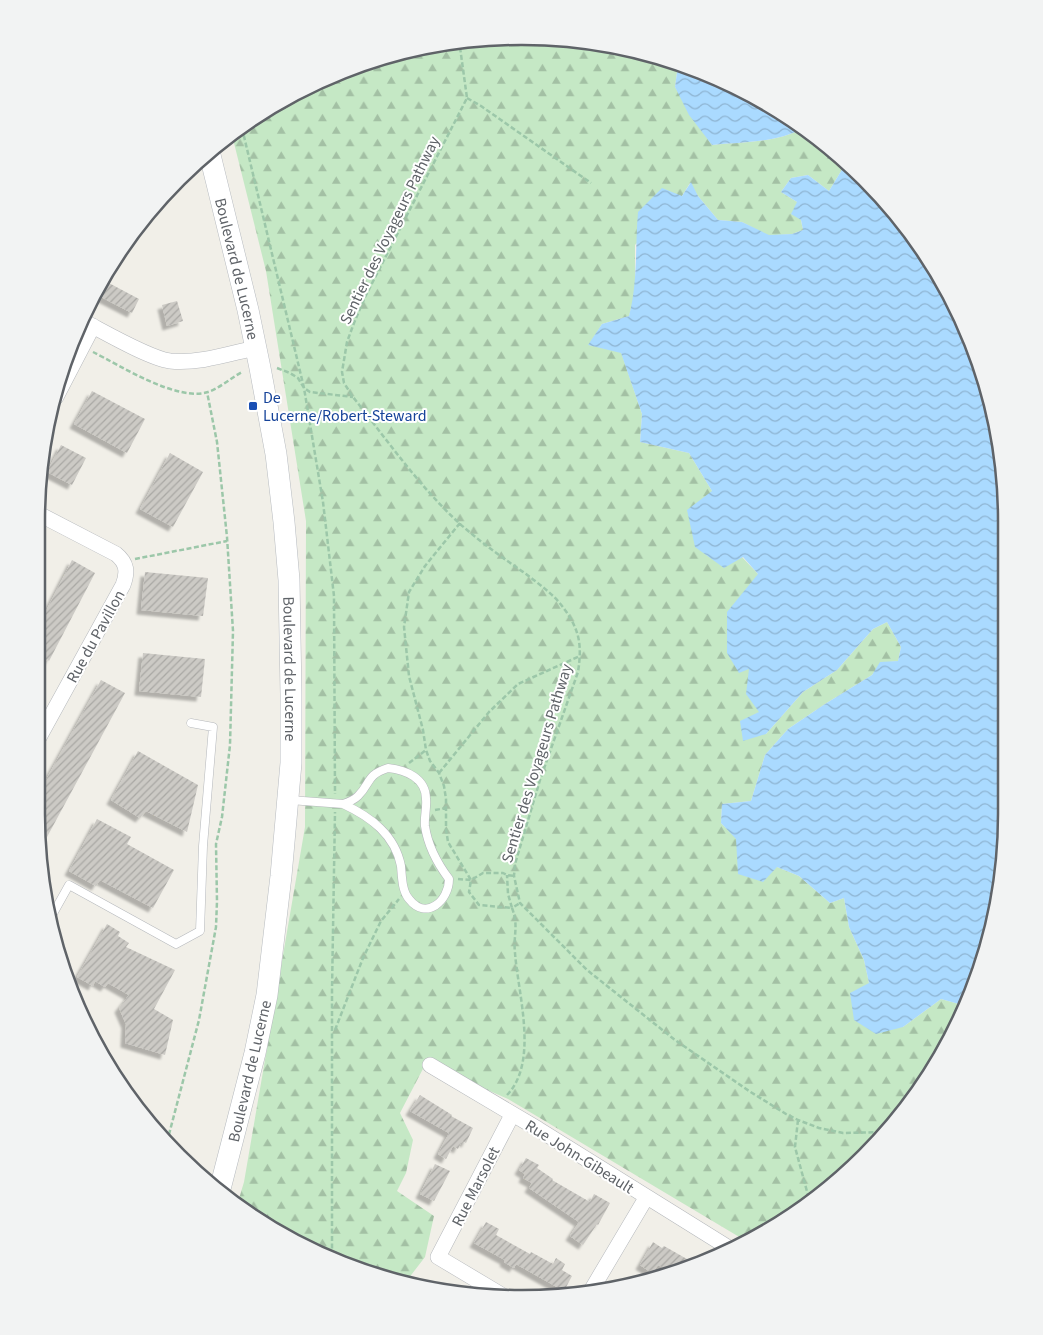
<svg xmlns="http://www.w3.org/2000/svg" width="1043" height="1335" viewBox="0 0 1043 1335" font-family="'Source Sans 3',sans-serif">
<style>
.forest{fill:url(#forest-firs)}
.water{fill:url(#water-waves)}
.building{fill:url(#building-hatch);filter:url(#shadow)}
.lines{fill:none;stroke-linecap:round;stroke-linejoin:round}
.service-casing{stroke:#b5b8bc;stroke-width:9}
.minor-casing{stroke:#b5b8bc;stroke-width:16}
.secondary-casing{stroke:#b6babf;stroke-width:22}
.path{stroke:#9cc7a9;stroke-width:2.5;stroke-dasharray:5 2.5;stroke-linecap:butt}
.service{stroke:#fff;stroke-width:8}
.minor{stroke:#fff;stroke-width:15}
.secondary{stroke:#fff;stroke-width:21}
.transit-dot{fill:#1a4fb4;stroke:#fff;stroke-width:2}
.labels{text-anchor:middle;stroke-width:4;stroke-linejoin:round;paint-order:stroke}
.street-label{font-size:16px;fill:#5f6368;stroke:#fff}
.transit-label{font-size:16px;fill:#164399;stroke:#fff;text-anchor:start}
.rim{fill:none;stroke:#5f6368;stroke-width:2.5}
</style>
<defs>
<pattern id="forest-firs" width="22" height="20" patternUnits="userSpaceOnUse" patternTransform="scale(1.25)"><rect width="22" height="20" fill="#c5e8c5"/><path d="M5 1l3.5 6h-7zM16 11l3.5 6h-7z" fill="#a3c0a4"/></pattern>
<pattern id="water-waves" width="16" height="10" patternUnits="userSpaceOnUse" patternTransform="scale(1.25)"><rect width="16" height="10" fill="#aadaff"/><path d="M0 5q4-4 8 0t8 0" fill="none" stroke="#8eb4d2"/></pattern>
<pattern id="building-hatch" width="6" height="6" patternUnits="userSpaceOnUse" patternTransform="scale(1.25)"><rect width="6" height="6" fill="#cccac5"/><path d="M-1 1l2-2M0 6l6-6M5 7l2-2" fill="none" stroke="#a9a8a4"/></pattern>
<filter id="shadow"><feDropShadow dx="-4.5" dy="4.5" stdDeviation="1" flood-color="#0004"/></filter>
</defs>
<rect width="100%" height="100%" fill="#f1efe8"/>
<path class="forest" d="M553,37L647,53L678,65L675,87L712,145C742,142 777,143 803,128L817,136L846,163L829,191L808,175L791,178L781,192L797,202L803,230L792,234L769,236L742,222L718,220L698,196L690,183L682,196L635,245V295L629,316L602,324L589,345L621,352L642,414L640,442L689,453L712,491L742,557L758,574L749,668L766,734L803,692L837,670L873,629L887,622L901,647L898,661L881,663L872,675L825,704L788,729L765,755L751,801L722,804L721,823L736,838L777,867L799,876L830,903L844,898L849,927L864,960L869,983L903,1027L941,999L966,1006L925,1083L864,1157L764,1234L746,1241L508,1099L426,1063L400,1113L413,1140L406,1173L397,1191L434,1216L425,1257L405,1283L396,1282L279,1234L238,1202L244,1182L305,827L306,521L266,271L232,135L279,101L365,62L458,40Z"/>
<path class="water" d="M678,65L736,86L803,128C777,143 742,142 712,145L689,115L675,87Z
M846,163L886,201L942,279L981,366L1006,489L1007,814L997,908L970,999L966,1006L941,999L903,1027L876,1034L854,1020L850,993L869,983L864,960L849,927L844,898L830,903L799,876L777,867L763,882L738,874L736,839L721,823L722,804L751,801L765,755L788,729L825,704L872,675L880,662L898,661L901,647L887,622L873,629L837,670L803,692L766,734L743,741L740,721L759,712L746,694L749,669L739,673L727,653V612L758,574L743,557L724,568L695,547L687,510L712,491L689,453L640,442L642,414L621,353L588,345L602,324L629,316C638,282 635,246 638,212L662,188L682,196L691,182L698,196L718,220L742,222L769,235L792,234L803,230L801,220L791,214L797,202L781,192L791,178L808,175L829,191Z"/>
<path class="building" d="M107,282L139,299L132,313L99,296Z
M177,301L183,321L167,326L162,305Z
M92,391L145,419L127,453L74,424Z
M61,445L86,458L72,485L47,472Z
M170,453L203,472L173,527L140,509Z
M72,560L95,573L49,661L47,659L37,678V629Z
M145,572L208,578L203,616L141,610Z
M143,653L205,659L201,697L139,691Z
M101,680L125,693L41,848L36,814V798Z
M138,751L198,785L187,832L146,811L140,818L111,800Z
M97,819L131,837L127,844L174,870L153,908L100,880L96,886L69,871Z
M107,924L120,932L118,936L129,943L126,947L175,970L154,1009L173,1020L165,1055L125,1043L126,1024L119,1008L129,995L108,983L105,987L95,981L93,986L77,977Z
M420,1095L452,1115L451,1116L473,1128L466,1143L462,1141L458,1149L453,1146L446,1159L438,1154L449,1133L410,1111Z
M526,1158L539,1165L537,1168L553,1179L552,1180L590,1202L594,1194L610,1203L598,1225L597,1224L583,1245L570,1236L579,1222L529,1188L532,1183L523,1178L525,1174L519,1170Z
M435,1164L450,1171L434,1201L420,1194Z
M486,1222L499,1229L496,1235L530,1254L531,1252L553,1264L556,1258L565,1264L562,1270L572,1276L564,1291L516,1264L514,1268L504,1262L505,1260L474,1243Z
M653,1242L662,1248L664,1246L694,1263L671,1272L658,1265L652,1273L640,1265Z"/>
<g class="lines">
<g class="service-casing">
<path id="service" d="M388,768C406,770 426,778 426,799C427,808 424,817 425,826C428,847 437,863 449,879C449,901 426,921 409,899C402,891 402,877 401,866C395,835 371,817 343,804C349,802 354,800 358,796C371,783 366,775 388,768Z
M290,800L343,804
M50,919L69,885L176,944L200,931L203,846L213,727L191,723"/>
</g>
<g class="minor-casing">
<path id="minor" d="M85,322C106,333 149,358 170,361C198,364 228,354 255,348
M56,397L93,326
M36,743L123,585C128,572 127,563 116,554L37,513
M430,1065L538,1129L729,1248
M592,1289L646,1198
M505,1297L438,1257L512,1115"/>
</g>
<g class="secondary-casing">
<g id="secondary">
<path id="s1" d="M209,151L248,310L260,368L276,454L284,522L289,580L291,694V763L281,876L267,995L255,1053L220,1189"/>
</g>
</g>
<path class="path" d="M459,40L467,98L365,297L354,323L347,342L342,372L344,383L353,397C387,440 419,486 459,523C480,542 503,558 526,574C540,585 555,595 565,610C580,631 582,646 578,672L540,780L515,864L514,876L520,903L587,970L675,1040L749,1091L786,1114L798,1120L819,1128L843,1133L885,1132
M467,98L481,106L591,183
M242,128L304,388L323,502L334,596L335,794
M93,352C121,366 177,402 208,392C220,388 231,378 242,372
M277,368L290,373L298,378L304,388L310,392L353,397
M460,523L425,566L409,592L404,627L409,676L423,730L426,750L430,761L439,773L444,786L446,799V829L448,842L471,880L469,892L479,905L512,908L508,894L507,875
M135,559L227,541
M409,763L426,750
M439,773L489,712L518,684L580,656
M435,810L446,808
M458,879L471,880L483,873H503L507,875L514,876
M335,1030L363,958L381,921L399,899
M507,1095C539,1062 518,994 515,953C513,936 519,926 512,908L520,903
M798,1120L795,1147L809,1199
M167,1142L199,1020L216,927L217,901L216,844L222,817L230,745L233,631L227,537L217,442L207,392
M332,1256V990L335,812"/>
<use href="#service" class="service"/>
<use href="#minor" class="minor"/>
<use href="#secondary" class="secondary"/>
</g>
<rect class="transit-dot" x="248" y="401" width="10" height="10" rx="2.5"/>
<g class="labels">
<g class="street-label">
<text transform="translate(389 230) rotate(-64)" y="6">Sentier des Voyageurs Pathway</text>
<text dy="6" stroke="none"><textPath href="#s1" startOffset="121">Boulevard de Lucerne</textPath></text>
<text transform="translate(95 636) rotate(-61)" y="6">Rue du Pavillon</text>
<text dy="6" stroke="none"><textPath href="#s1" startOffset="526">Boulevard de Lucerne</textPath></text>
<text transform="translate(536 763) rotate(-73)" y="6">Sentier des Voyageurs Pathway</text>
<text transform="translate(249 1071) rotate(-77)" y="6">Boulevard de Lucerne</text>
<text transform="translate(580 1156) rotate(32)" y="6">Rue John-Gibeault</text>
<text transform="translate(475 1186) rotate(-63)" y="6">Rue Marsolet</text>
</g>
<g class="transit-label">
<text x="263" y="403">De<tspan x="263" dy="18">Lucerne/Robert-Steward</tspan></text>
</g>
</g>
<path d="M0 0H1043V1335H0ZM521 45H522A476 476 0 0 1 998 521V814A476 476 0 0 1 522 1290H521A476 476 0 0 1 45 814V521A476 476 0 0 1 521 45Z" fill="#f2f3f3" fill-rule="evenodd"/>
<path class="rim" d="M521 45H522A476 476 0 0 1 998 521V814A476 476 0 0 1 522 1290H521A476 476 0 0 1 45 814V521A476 476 0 0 1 521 45Z"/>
</svg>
